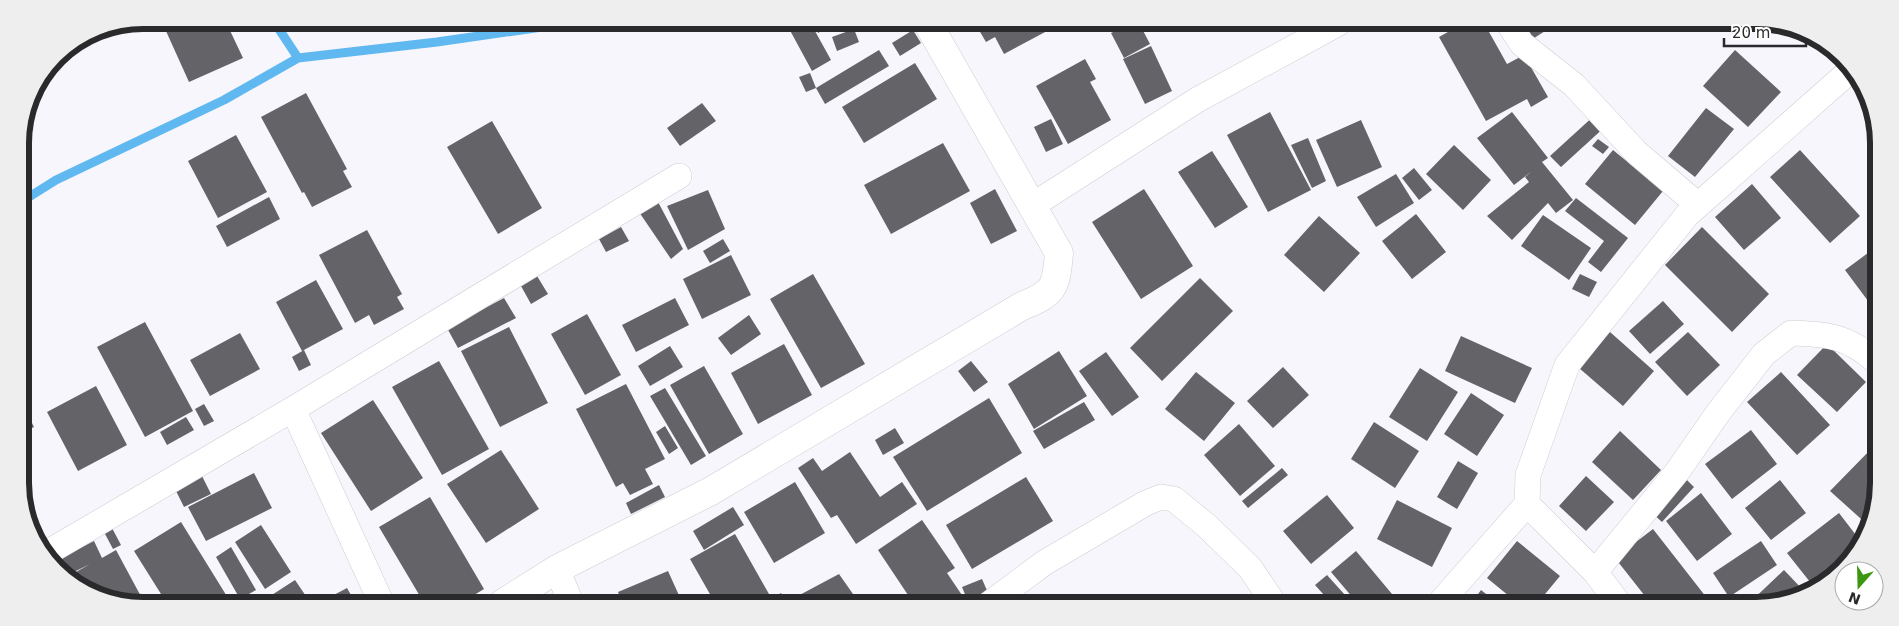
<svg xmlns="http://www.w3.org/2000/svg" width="1899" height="626" viewBox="0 0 1899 626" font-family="'DejaVu Sans',sans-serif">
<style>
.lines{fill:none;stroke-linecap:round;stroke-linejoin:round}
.stream{stroke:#60b8f1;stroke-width:9}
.building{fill:#636368}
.minor-casing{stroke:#cdcdd2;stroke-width:26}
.tertiary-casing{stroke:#cdcdd2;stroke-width:29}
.minor{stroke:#fff;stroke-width:25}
.tertiary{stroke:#fff;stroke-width:28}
.rim{fill:none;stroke:#2a2a2c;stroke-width:6}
</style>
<rect width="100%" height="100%" fill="#f7f6fc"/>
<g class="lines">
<path class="stream" d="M273,20L298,58
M21,202L56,180L224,100L298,58L437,42L584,21"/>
</g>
<path class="building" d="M161,20H225L243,58L189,82Z
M789,22H810L831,60L812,71L786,23Z
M813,22H838L818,33Z
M981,22H1064L1004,54L995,37L986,42L976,25Z
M1132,23H1139L1150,44L1124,58L1111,33Z
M1464,23H1484L1507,64L1524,55L1548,97L1531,107L1527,99L1486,121L1439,37Z
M1516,24H1556L1528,42Z
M854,29L859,42L837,51L832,37Z
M913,30L921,43L900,56L892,43Z
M1151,46L1172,91L1145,104L1123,59Z
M879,50L889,66L825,104L816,88Z
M1735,50L1781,92L1748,127L1703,86Z
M1085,59L1096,79L1090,82L1111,120L1068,144L1036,86Z
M915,63L937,99L864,143L842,107Z
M810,73L816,88L806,92L799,77Z
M306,93L347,169L343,171L352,187L312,207L304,192L302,193L261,117Z
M702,103L716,121L680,146L667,128Z
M1706,108L1734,129L1695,177L1668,156Z
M1270,112L1311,190L1268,212L1227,135Z
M1512,112L1548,158L1542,162L1573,200L1556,213L1548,203L1512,240L1487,216L1529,182L1525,177L1532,171L1514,185L1477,138Z
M1596,114L1607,125L1561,167L1550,156Z
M1051,119L1063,144L1046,152L1034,127Z
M1361,120L1382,167L1337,187L1316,140Z
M492,121L542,208L498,234L447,147Z
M236,135L267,192L218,218L188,161Z
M1308,138L1326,181L1312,188L1291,145Z
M1598,139L1609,147L1603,154L1592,146Z
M943,143L970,191L891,234L864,185Z
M1454,145L1491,180L1463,210L1426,174Z
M1613,150L1663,191L1635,225L1585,184Z
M1800,150L1860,216L1830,243L1770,177Z
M1212,151L1248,207L1215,228L1178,172Z
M1414,168L1432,190L1419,200L1402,178Z
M1396,174L1414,203L1376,227L1357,197Z
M1752,184L1781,218L1744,250L1715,217Z
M995,189L1017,231L991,244L970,203Z
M1144,189L1193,266L1141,299L1092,222Z
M708,190L725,229L688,250L667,206Z
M269,197L280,219L227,247L216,226Z
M1576,198L1628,238L1601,272L1588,262L1604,241L1565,211Z
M657,200L683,249L671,259L639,212Z
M1416,214L1446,252L1412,279L1382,241Z
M1543,215L1591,248L1569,280L1521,246Z
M1319,216L1360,253L1324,292L1284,255Z
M621,227L629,241L606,252L599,239Z
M1702,227L1769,294L1732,332L1665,265Z
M367,230L402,294L397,297L404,309L374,325L369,315L355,323L319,255Z
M723,239L730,251L710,263L703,251Z
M1876,247V308L1874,309L1845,270Z
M731,255L751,295L702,319L683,279Z
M813,274L865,364L821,388L770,299Z
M1580,274L1597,282L1589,297L1572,289Z
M537,276L548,294L531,304L521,286Z
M1200,278L1233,311L1162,381L1130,348Z
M316,280L343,329L302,351L276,302Z
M504,298L516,318L458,348L447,328Z
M675,298L689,325L636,352L622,325Z
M1663,301L1684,324L1650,354L1629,331Z
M587,314L621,375L585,395L551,334Z
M749,315L761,334L731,355L718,338Z
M145,322L193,411L145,437L97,347Z
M509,327L548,403L500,427L461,351Z
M1610,332L1654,371L1623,406L1579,368Z
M1688,332L1720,365L1687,396L1655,362Z
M240,333L260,369L210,396L190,360Z
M1461,336L1532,368L1515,403L1445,371Z
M784,344L812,395L758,424L731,373Z
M1827,344L1866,382L1837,412L1797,375Z
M670,346L683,367L650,386L638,366Z
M304,350L311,365L299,371L292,357Z
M1059,351L1087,396L1034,429L1008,384Z
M1106,352L1139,397L1112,416L1079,371Z
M439,361L489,449L442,475L392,387Z
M971,361L988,382L974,392L958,371Z
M704,366L743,434L709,454L670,385Z
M1283,367L1309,395L1273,428L1247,401Z
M1420,368L1458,392L1427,441L1389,417Z
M1196,372L1235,403L1204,441L1165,409Z
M1781,372L1830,425L1797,455L1747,402Z
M626,384L665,459L645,469L653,484L630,495L623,483L616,487L576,409Z
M96,386L127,445L78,471L47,412Z
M665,388L706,456L691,465L650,396Z
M1471,393L1504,415L1477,456L1444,434Z
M989,398L1022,453L927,511L893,457Z
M373,400L423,478L371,511L321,433Z
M1084,402L1095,420L1044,449L1033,431Z
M22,403L34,427L22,433Z
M204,404L214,421L204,426L195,409Z
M186,417L194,430L167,445L160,432Z
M1374,422L1419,451L1395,488L1351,459Z
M1239,424L1275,466L1240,496L1204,455Z
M665,426L678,448L669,454L656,432Z
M895,428L904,443L883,455L875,440Z
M1751,430L1777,464L1732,499L1705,464Z
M1620,431L1661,470L1633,500L1592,462Z
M1875,445V516L1870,527L1830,491Z
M501,450L539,509L486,543L447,484Z
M850,452L880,497L902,482L917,504L856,544L837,515L831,518L798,468L813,458L822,471Z
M1458,461L1478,473L1457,509L1437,497Z
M1282,468L1288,475L1248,508L1242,501Z
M254,473L272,508L206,541L188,507Z
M202,476L211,494L184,507L175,489Z
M1586,476L1614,502L1586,531L1559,506Z
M1026,477L1053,521L972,569L946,525Z
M1685,478L1694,487L1662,522L1652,513Z
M1780,480L1806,513L1771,540L1745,508Z
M795,482L825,533L774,563L744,512Z
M659,485L665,497L631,514L626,503Z
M1701,493L1732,534L1697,561L1666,521Z
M1327,495L1354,528L1311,564L1283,531Z
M430,497L484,589L461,603H424L379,527Z
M1397,500L1452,528L1432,567L1377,539Z
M733,507L744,525L704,550L693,531Z
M1839,513L1862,543L1859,551L1831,581L1814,587L1787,553Z
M922,520L955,568L947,573L968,604H914L878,550Z
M181,522L228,598L222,602H166L134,551Z
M261,525L291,572L265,589L235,542Z
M112,528L121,545L113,549L104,532Z
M1653,529L1710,602L1705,606L1652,605L1615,558Z
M735,534L769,594L753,603H715L690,559Z
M94,541L102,558L116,550L144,602H110L69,576L90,564L68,575L63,572L56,560Z
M1517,541L1560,576L1536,605H1520L1487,578Z
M1761,541L1777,565L1729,597L1713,573Z
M231,547L256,590L240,599L216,557Z
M1356,551L1397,600L1391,605H1359L1331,572Z
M1784,570L1804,591L1764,606H1746Z
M668,571L682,602L622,603L618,592Z
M839,574L860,604L797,603L794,598Z
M1327,575L1354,605H1333L1315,585Z
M982,579L989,595L969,604L962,587Z
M295,580L310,602H261Z
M347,588L355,602H333L330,597Z
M1481,590L1500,605H1470Z
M781,593L787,603H763Z"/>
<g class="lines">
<g class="minor-casing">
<path id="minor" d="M1509,24L1522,44L1574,85L1637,153L1698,205
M1033,205L1197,100L1339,23
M293,409L381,602
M1527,504L1595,572L1620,605
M45,554L293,409L679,176
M557,569L571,603
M1595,572L1677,472L1718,413L1764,354L1791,333C1828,334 1847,336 1876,361
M989,604L1044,563L1146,503L1161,497L1174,499L1207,526L1250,568L1275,605
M1438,605L1527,504L1528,475L1567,365L1687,215L1852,69"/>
</g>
<g class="tertiary-casing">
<path id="tertiary" d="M503,603L557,569L711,491L1022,306C1055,293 1056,287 1059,253L927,22"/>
</g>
<use href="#minor" class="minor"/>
<use href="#tertiary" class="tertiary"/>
</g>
<path d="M0 0H1899V626H0ZM143 29H1756A114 114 0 0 1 1870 143V483A114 114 0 0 1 1756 597H143A114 114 0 0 1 29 483V143A114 114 0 0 1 143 29Z" fill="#eee" fill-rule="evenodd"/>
<path class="rim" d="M143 29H1756A114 114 0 0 1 1870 143V483A114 114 0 0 1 1756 597H143A114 114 0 0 1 29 483V143A114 114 0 0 1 143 29Z"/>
<g transform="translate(1859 586) rotate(200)"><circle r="24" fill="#ffffff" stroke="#aaaaab"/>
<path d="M0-4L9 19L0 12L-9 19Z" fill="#3c9611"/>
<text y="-8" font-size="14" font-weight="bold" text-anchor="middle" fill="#2a2a2c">N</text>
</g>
<path d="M1724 38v8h82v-8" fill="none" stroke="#2a2a2c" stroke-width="2.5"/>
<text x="1732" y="38" font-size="15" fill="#2a2a2c" stroke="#ffffff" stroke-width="4" paint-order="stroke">20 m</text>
</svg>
